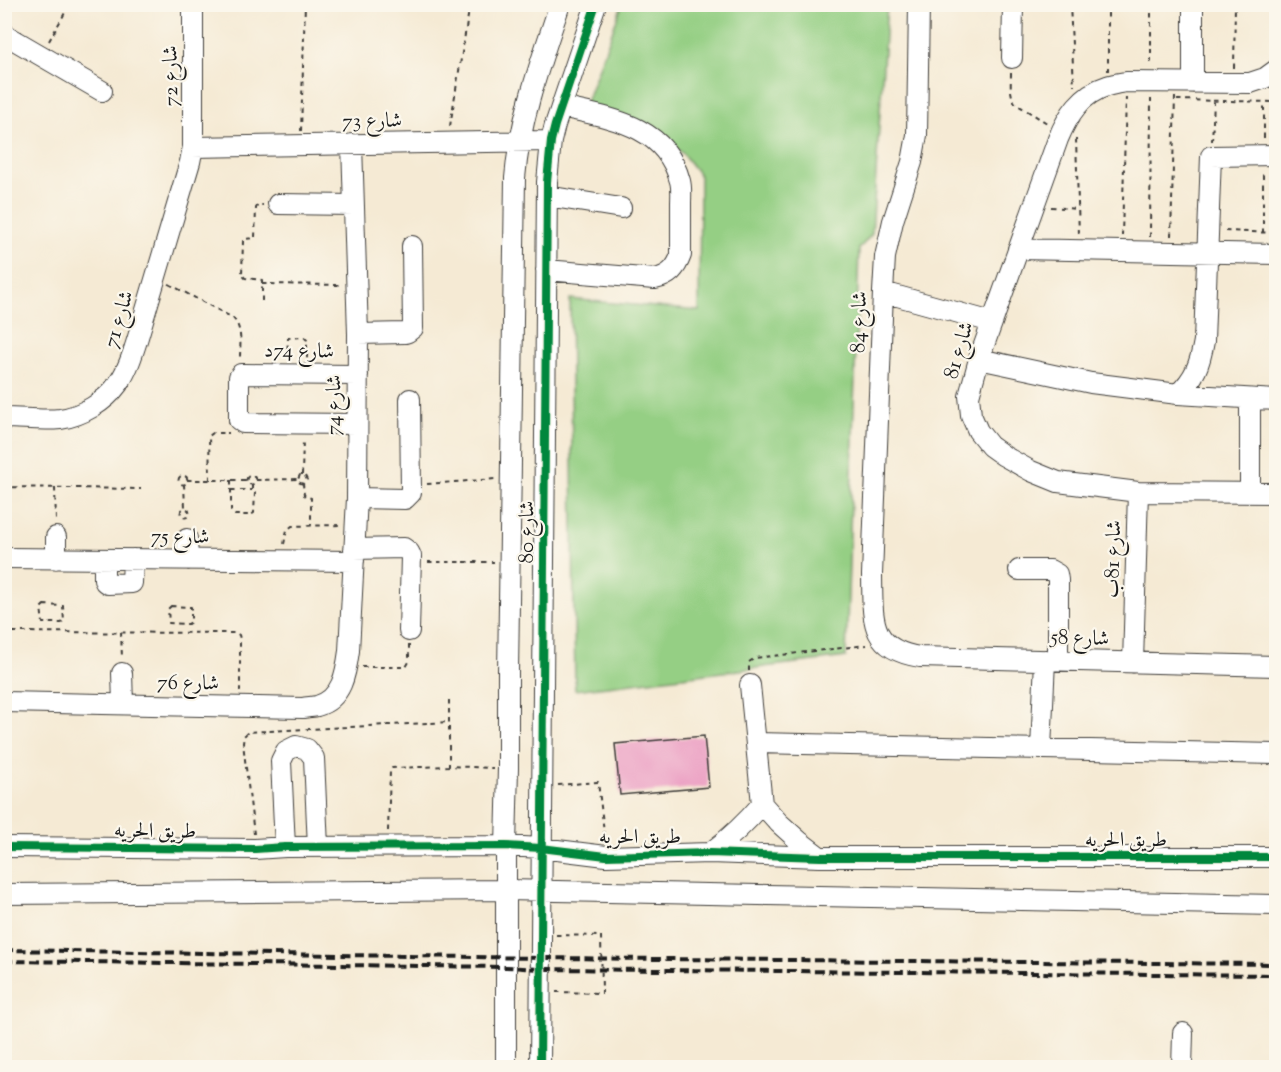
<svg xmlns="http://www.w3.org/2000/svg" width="1281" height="1072" viewBox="0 0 1281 1072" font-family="'Sorts Mill Goudy',Amiri,serif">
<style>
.green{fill:#95cf84;stroke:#587650;stroke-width:1.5}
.building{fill:#eca2c4}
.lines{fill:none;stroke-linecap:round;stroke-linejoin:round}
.minor-casing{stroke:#3d3b38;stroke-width:22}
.path{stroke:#3d3b38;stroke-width:2;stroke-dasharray:4.5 4.5;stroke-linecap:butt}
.minor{stroke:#fff;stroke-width:20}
.rail{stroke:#1c1c1c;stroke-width:4;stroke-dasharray:9 4.5;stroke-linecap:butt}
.path-bridge{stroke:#3d3b38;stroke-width:2;stroke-dasharray:4.5 4.5;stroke-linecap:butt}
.cycleway-casing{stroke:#fbf7ec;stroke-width:11}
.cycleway{stroke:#00873e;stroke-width:8}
.labels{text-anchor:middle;stroke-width:4.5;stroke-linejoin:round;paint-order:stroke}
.street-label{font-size:21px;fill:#1c1c1c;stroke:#fbf7ec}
</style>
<rect width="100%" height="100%" fill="#fbf7ec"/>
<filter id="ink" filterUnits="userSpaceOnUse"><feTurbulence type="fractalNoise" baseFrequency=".0167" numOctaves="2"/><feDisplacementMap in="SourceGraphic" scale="12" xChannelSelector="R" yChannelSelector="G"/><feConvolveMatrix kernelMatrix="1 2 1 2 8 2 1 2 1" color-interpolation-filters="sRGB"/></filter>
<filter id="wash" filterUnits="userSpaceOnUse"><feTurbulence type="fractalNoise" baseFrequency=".008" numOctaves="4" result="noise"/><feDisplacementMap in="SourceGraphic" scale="24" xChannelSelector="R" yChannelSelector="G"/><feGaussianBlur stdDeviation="1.35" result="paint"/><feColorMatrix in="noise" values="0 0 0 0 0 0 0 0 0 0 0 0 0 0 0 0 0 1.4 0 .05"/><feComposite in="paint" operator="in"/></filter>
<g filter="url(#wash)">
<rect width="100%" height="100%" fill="#f5ead4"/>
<path class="green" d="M622,5H887L872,234L859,249L846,657L575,690L570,299L699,311L700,176L683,154L663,138L582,113Z"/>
<g id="blocks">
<path class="building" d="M704,736L709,787L620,795L615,744Z"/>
</g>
</g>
<g filter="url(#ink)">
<use href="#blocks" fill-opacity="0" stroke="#3d3b38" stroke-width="1.5"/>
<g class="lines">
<g class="minor-casing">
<path id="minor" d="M919,4L917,135L912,162L893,221L885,257L883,292L872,575C873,618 868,649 920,657L1276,666
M1193,4V83
M4,34L102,91
M1012,58L1013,4
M1276,70L1265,78L1250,83L1126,82C1120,83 1113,84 1107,86C1081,94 1068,115 1058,139L979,359L969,396L971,415L978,431L990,446L1004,456L1031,471L1058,482L1138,492L1276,493
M193,147L551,141
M547,196L621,208
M278,204L354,205
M1018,249L1276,254
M546,270L655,279C669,276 676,269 681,255C681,238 681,221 681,204C681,197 682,188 680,181C665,124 609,118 561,107
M883,292L992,322
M358,334L405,333L408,332L413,328L412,246
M979,359L1091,383L1178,394L1276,400
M1178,394C1195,378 1200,364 1204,341L1211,156L1276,155
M4,418C23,418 42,421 60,419C82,416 105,402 118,384C128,370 133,353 138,337L190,162L193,147V4
M357,424L243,423L239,420V377L241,374H243L358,375
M1250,493V399
M357,498L405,499L411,493L410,399
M56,537V559
M187,539L188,560
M354,549L404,548L409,552L411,556L409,631
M4,558L354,561
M104,559V579L105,582L108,584L132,583L133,559
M1019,570H1050L1057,574L1058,580V660
M1133,663L1138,492
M122,673L123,704
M750,685L762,804L779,823L799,841L820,857
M4,702L303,708C307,707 313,707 317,706C342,699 346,673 349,651L357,498L358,334L352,144
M756,743L1276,754
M1041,749L1045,660
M4,847L255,849L285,847L506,846L541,848L606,856L710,853L820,857H1276
M285,847L281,761L286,751L296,746L307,749L314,758L318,847
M710,853C730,838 746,823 762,804
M4,894L506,890L1276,905
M506,1068V846L508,768V674L515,178C520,118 541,61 560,4
M540,1068L547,182L551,141L555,125L596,4
M1182,1068L1183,1033"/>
</g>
<path class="path" d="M1070,4L1074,86
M1108,4V71
M1151,4V66
M49,41L70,4
M1234,68L1235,4
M1011,73C1011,84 1009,95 1016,104L1047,123
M1177,100L1276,102
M450,126L470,4
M301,131L305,4
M1264,138V102
M1076,139L1079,235
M1212,141L1214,102
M1051,207L1078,209
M1225,231L1276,233
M1263,233V171
M1122,236L1126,97
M1171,236L1175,97
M1150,237L1151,99
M169,284L233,318C243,329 240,345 240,358
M262,284L342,285
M262,301V280L245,278L242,274L243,241L245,239L255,238L256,208L258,205H263
M287,358L288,338L304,337L307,340V360
M302,475L303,439
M246.5 480a4.5 4.5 0 1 1 9 0a4.5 4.5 0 1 1-9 0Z
M178.5 480a4.5 4.5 0 1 1 9 0a4.5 4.5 0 1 1-9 0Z
M187,480H247
M210,480L209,436L213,433H229
M231,480V511L235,515H251L254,513L255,493L252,490V484
M256,480L298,479
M184,484L185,508
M303,484L298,482V479L300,475L305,476L307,480L303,484L304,495L311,498V525
M427,484L496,479
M4,487L141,489
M55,488L56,521
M231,490H252
M180.5 513a4.5 4.5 0 1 1 9 0a4.5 4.5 0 1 1-9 0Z
M284,544L287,530L292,526L341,525
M428,562H494
M44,605L63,606L64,622L61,623H43L41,608Z
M171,606L191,607V622L188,624L169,623L168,609Z
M4,632L236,633L239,635L240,639V692
M121,632L122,658
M362,667H406L409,662V645
M749,671V662L755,658L867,645
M449,700V766
M558,785L598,782L605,840
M388,831L390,771L392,768L449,766L493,768
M254,834L243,743L244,736L248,732L449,722
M556,935L601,936
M556,992L602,993"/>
<use href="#minor" class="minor"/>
<path class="rail" d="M4,950L541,958L1276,964
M4,961L506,967L541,969L1276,975"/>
<path class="path-bridge" d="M601,936L602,993"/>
<g class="cycleway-casing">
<path id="cycleway" d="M4,847L255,849L285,847L506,846L541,848L606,856L710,853L820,857H1276
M540,1068L547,182L551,141L555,125L596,4"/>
</g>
<use href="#cycleway" class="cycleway"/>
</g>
</g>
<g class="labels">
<g class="street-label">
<text transform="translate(170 76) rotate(-91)" y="7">شارع 72</text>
<text transform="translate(372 120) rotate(-1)" y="7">شارع 73</text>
<text transform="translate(118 319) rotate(-73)" y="7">شارع 71</text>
<text transform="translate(858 322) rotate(-88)" y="7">شارع 84</text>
<text transform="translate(299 350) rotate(1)" y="7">شارع 74د</text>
<text transform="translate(958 350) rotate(-73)" y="7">شارع 81</text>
<text transform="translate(333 405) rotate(-89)" y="7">شارع 74</text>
<text transform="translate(526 532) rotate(-89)" y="7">شارع 80</text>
<text x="180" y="543">شارع 75</text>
<text transform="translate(1112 559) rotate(-88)" y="7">شارع 81ب</text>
<text transform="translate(1080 637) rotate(2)" y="7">شارع 58</text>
<text transform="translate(188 682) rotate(1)" y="7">شارع 76</text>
<text transform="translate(155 830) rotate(1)" y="7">طريق الحريه</text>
<text x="640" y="843">طريق الحريه</text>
<text x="1126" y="846">طريق الحريه</text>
</g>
</g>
<rect width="1281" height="1072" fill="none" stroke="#fbf7ec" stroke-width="24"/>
</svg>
